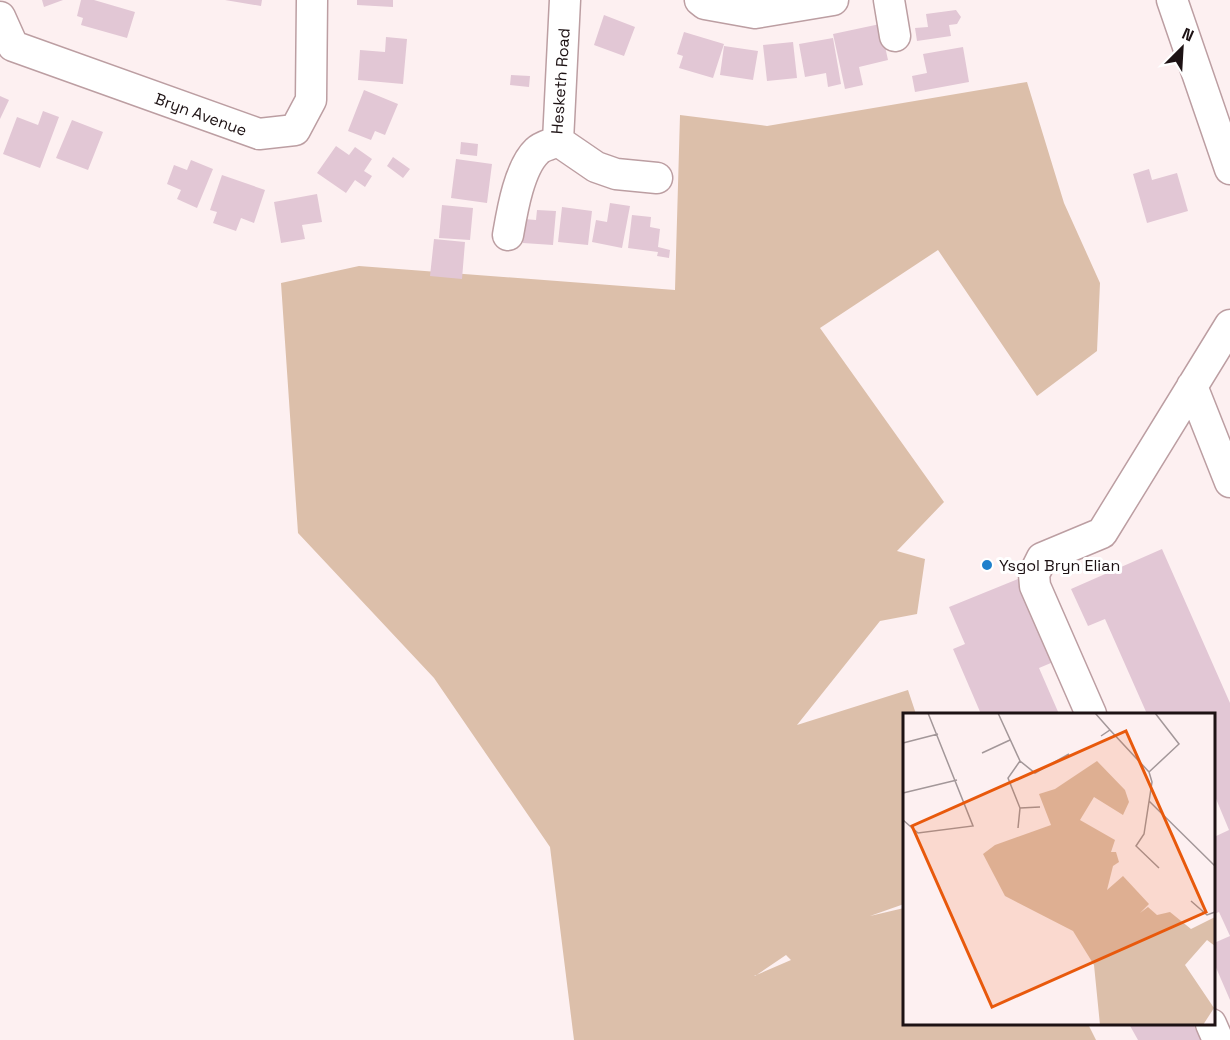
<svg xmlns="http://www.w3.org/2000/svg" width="1230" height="1040" viewBox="0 0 1230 1040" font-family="'Space Grotesk',sans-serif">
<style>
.green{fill:#dcbfaa;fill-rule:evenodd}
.building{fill:#e2c7d5}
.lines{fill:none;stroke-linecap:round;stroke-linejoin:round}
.minor-casing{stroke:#bc9ea2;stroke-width:33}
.minor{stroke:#fff;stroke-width:30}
.poi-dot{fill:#1e80cc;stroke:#fff;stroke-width:2}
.labels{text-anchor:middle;stroke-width:6;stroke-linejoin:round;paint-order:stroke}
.street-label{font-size:16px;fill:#1d1214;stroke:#fff}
.poi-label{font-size:16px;fill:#1d1214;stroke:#fff;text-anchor:start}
.inset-road{fill:none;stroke:#a39799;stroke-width:1.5}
.view{fill:#e8590c;fill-opacity:0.15;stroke:#e8590c;stroke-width:3}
.inset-edge{fill:none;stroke:#1d1214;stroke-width:3}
</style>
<rect width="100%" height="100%" fill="#fdf0f1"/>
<path class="green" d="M1027,82L1064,203L1100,283L1097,351L1037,396L938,250L820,328L944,502L897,551L925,559L917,614L880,621L797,725L908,690L916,714H904V904L870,916L904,908V1024H1088L1096,1040H574L550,847L434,678L298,533L281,283L359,266L675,290L680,115L767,126ZM786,955L791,960L754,976H755Z"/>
<path class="building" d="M42,0H63L44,7Z
M81,0H94L135,12L127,38L81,25L83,18L77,16Z
M225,0H262L261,6Z
M357,0H393V7L357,5Z
M956,10L961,17L957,24L949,25L951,36L917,41L915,28L928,27L926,14Z
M604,15L635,27L624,56L594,45Z
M880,24L888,60L859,67L863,85L845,89L833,34Z
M684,32L724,44L713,78L679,68L683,56L677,54Z
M386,37L407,39L403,84L358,80L360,50L385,52Z
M833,38L841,84L828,87L826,73L805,77L799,44Z
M793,42L797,78L767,81L763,45Z
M724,46L758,51L753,80L720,75Z
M963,47L969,82L915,92L912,76L927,73L923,54Z
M511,75L530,76L529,87L510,85Z
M364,90L398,104L385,135L375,131L371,140L348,131Z
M0,96L9,100L0,119Z
M43,111L59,117L40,168L3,154L17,117L38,125Z
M72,120L103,132L88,170L56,158Z
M461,142L478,144L477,156L460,154Z
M336,146L349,155L355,147L372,159L364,171L372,176L365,187L355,180L346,193L317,173Z
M393,157L410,169L403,178L387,166Z
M456,159L492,164L487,203L451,198Z
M191,160L213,169L197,208L177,199L181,190L167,184L174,165L187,170Z
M1149,169L1152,180L1177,173L1188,211L1147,223L1133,174Z
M222,175L265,190L254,223L241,218L236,231L213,223L217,212L210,210Z
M317,194L322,222L302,225L305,239L281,243L274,202Z
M610,203L630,206L622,248L592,242L596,220L607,222Z
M442,205L473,208L470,240L439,238Z
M562,207L592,211L588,245L558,242Z
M537,210L556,211L553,245L523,243L524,219L536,220Z
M632,215L651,217L650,227L660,229L658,247L670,250L669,258L657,256L658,252L628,248Z
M434,239L465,242L462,279L430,276Z
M1162,549L1230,703V1000L1214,963V943L1230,936L1219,912L1214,914V837L1229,830L1214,794V714H1147L1105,619L1088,626L1071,589Z
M1023,577L1058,660L1039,668L1059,714H981L953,649L965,644L949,607Z
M1129,1024H1193L1202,1040H1138Z"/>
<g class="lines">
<g class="minor-casing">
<path id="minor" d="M700,0L705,4L755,13L833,0
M889,0L895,36
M1172,0L1230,169
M0,17L13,46L259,134L295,130L311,100L312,0
M558,141L596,167L616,174L657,178
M508,235C512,212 519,168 537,151C542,146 552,144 558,141L565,0
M1192,386L1230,482
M1091,714L1035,586L1034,574L1042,558L1102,533L1230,325
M1211,1024L1218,1040"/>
</g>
<use href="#minor" class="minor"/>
</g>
<circle class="poi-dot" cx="987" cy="565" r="6"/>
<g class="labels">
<g class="street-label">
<text transform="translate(560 81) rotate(-86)" y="6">Hesketh Road</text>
<text transform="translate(201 114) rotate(20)" y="6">Bryn Avenue</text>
</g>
<g class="poi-label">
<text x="999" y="571">Ysgol Bryn Elian</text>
</g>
</g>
<g transform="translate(903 713)">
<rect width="312" height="312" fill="#fdf0f1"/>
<path d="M194,48L222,77L226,89L220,102L191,84L177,107L212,127L208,139H213L216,149L210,153L204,177L220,163L246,191L237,200L245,194L254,202L267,199L288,216L312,204V233L304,227L282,252L311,295L300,312H197L191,252L170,218L102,183L80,141L92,132L148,112L136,81L152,76Z" fill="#dcbfaa"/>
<path class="inset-road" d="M95,0L117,48L105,65L117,95L115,115M192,0L207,17M198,23L207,17L246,59L249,69L241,121L233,133L256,155M0,30L35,21M79,40L107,27M117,48L132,60L166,41M246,59L276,31L252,0M0,80L54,67M246,88L312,153M117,95L137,94M0,107L15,120L70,113L25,0M288,188L304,202L312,199"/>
<path class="view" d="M223,18L303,199L89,294L9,113Z"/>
<rect width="312" height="312" class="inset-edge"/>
</g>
<g transform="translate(1182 48) rotate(24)" stroke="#ffffff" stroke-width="4.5" paint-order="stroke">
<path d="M0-4.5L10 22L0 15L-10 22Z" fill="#1d1214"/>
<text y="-9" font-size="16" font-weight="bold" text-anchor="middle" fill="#1d1214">N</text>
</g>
</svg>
